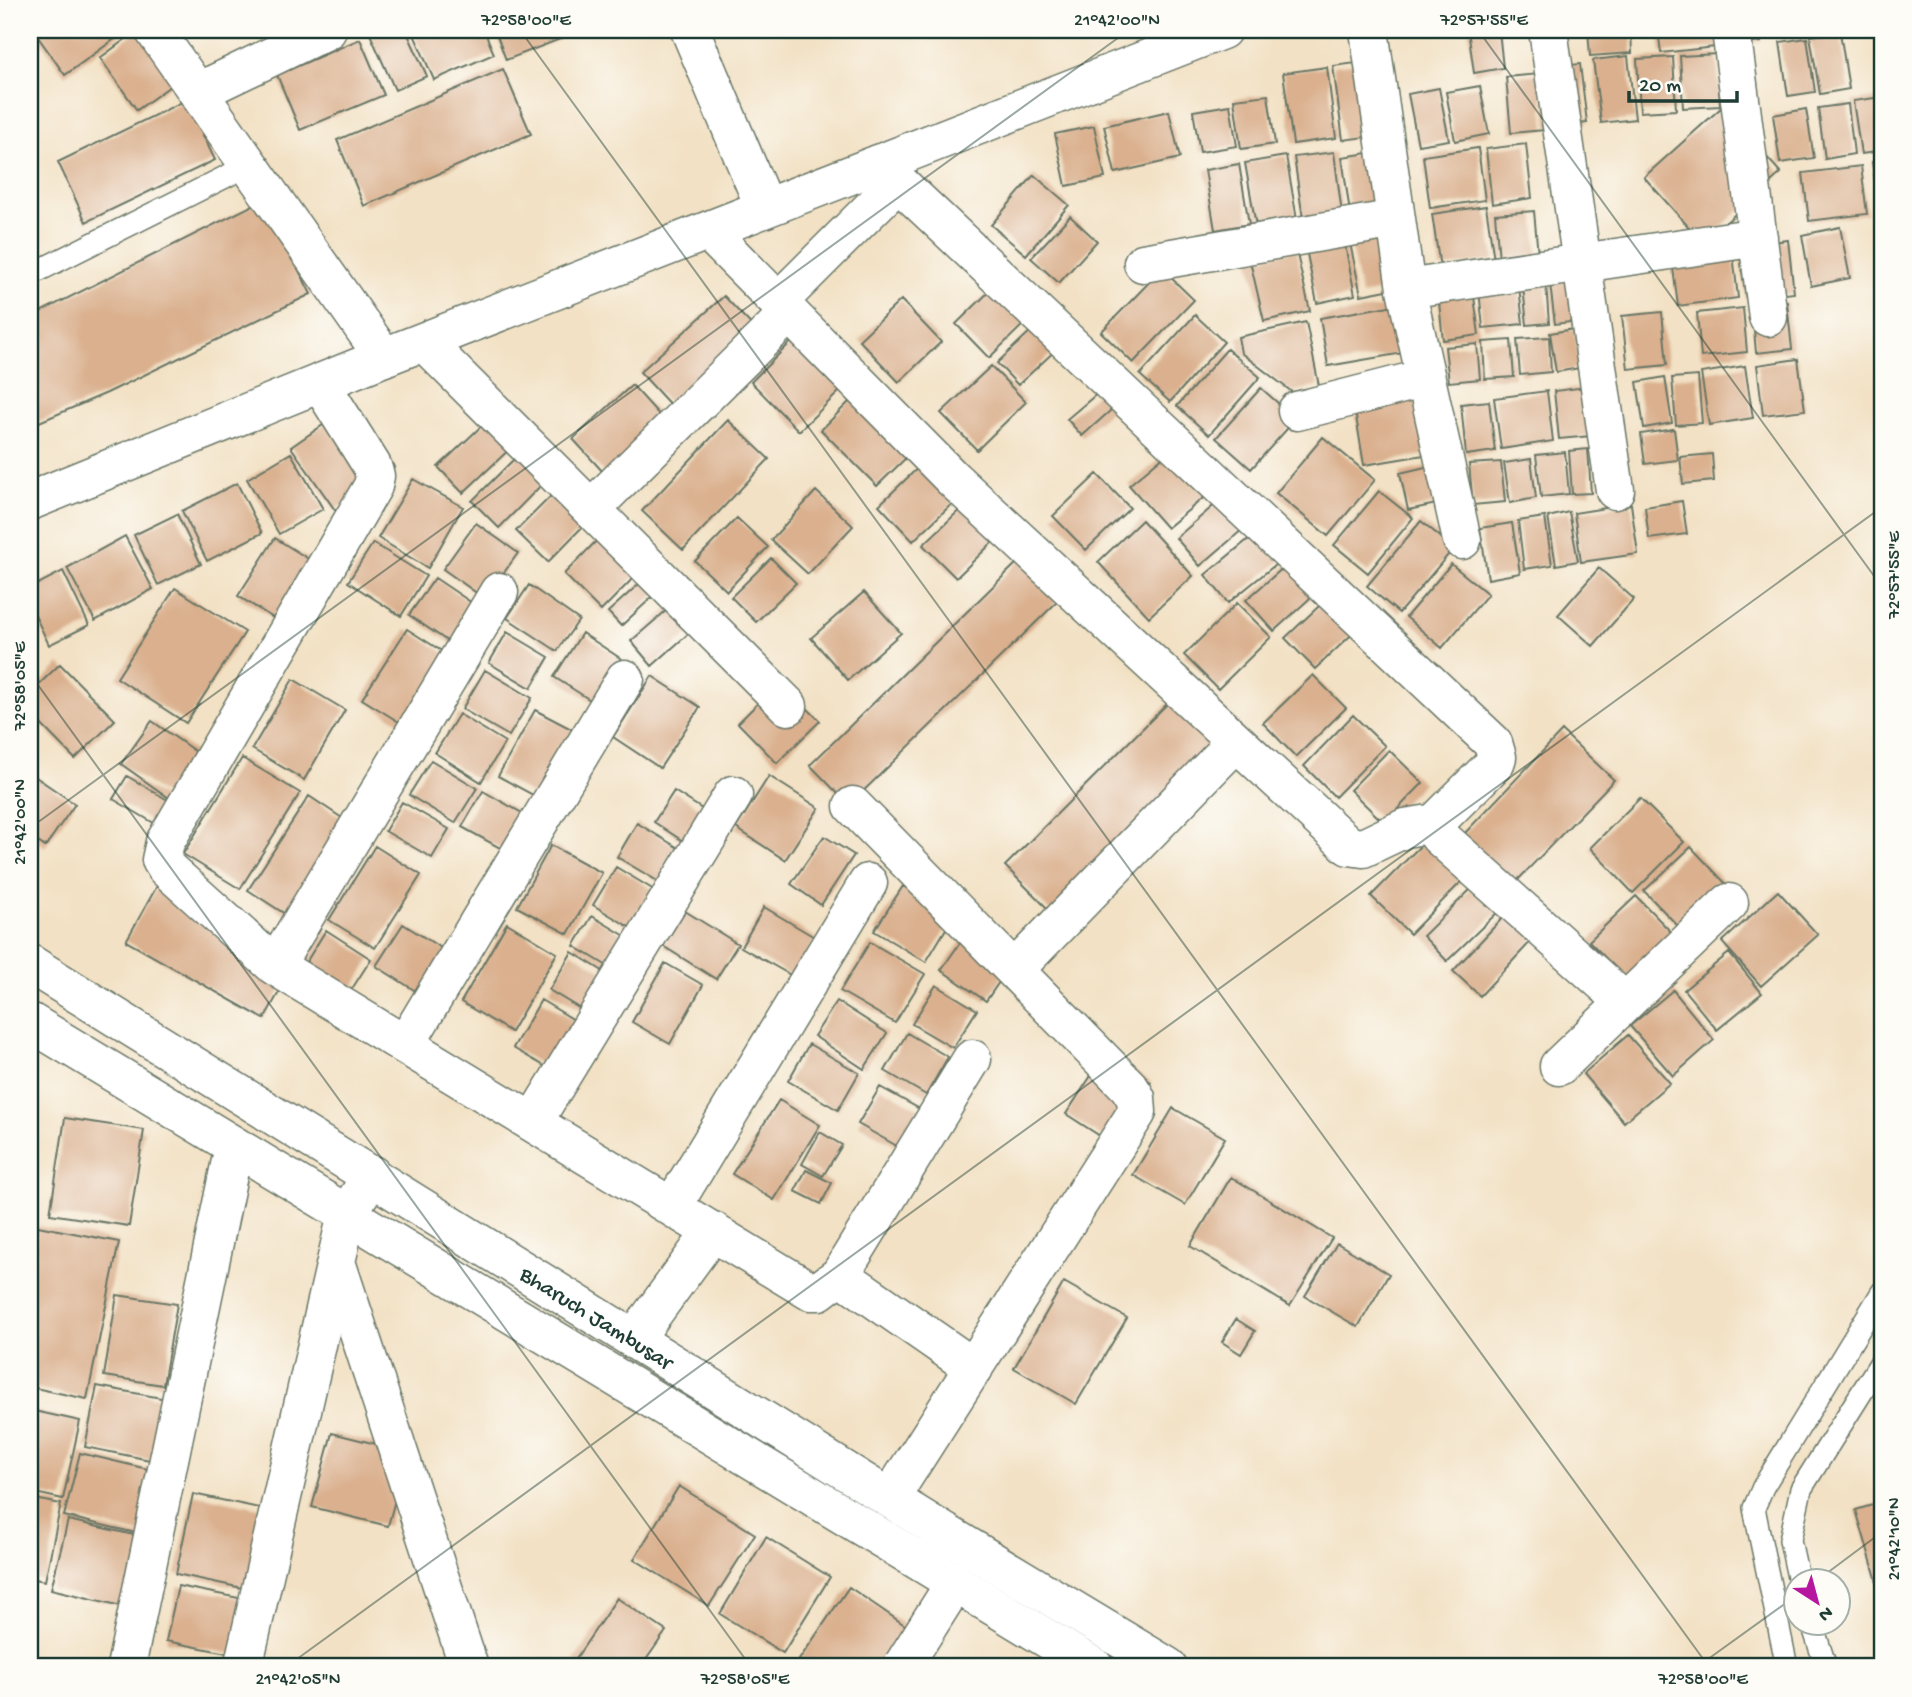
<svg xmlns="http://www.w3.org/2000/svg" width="1912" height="1697" viewBox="0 0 1912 1697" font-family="'Gochi Hand',sans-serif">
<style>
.building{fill:#dab08e}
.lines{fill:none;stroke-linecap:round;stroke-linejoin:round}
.lane-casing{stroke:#697666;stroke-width:24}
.street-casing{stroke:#697666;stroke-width:41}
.secondary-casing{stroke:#697666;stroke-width:41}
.primary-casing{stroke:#697666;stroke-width:41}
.lane{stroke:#fff;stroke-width:21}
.street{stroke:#fff;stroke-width:38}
.secondary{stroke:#fff;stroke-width:38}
.primary{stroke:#fff;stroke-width:38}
.ticks{fill:none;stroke:#1f3d34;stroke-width:2;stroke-opacity:0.45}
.labels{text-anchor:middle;stroke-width:6;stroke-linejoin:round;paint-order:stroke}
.street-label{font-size:23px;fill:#1f3d34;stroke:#fdfcf7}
.neatline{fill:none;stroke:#1f3d34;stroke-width:2.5}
.ticks-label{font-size:18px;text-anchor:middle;fill:#1f3d34}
</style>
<rect width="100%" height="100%" fill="#fdfcf7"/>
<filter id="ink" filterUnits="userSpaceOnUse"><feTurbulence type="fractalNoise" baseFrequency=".0143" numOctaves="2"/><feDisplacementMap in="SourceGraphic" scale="14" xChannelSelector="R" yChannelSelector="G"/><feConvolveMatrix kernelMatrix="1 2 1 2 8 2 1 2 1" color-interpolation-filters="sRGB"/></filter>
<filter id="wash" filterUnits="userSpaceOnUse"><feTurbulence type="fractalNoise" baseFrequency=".00686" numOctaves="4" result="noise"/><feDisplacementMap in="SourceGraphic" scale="28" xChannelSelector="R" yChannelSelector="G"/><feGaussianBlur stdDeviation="1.57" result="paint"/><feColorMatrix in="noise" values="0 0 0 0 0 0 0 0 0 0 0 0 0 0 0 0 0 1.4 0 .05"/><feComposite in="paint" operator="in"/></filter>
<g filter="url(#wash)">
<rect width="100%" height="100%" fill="#f2e1c4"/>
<g id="blocks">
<path class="building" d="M33,30H127L65,75Z
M138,30L177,81L137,110L100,58Z
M380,30H406L427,76L395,90L370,34Z
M412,30H484L494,54L434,80Z
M495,30H560L563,38L506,60Z
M1468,30H1499L1503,68L1474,73Z
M1588,30H1631L1632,53L1590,56Z
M1658,30H1760L1761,42L1661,53Z
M1840,32L1849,89L1820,94L1810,36Z
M1807,38L1815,92L1788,96L1780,42Z
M360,39L384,95L300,130L277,75Z
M1717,54L1720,106L1683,108L1680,56Z
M1628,56L1635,119L1601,123L1593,60Z
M1673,57L1676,110L1640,112L1637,59Z
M1379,60L1389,134L1343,140L1333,66Z
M1580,64L1587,123L1548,127L1542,68Z
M1327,67L1336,138L1293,144L1283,73Z
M503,69L531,134L364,206L337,140Z
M1540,74L1545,130L1511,133L1506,77Z
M1480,86L1489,134L1455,141L1446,92Z
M1439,88L1449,140L1418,145L1408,94Z
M1268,95L1275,144L1241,149L1234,99Z
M1882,97V151L1861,154L1853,101Z
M186,100L215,160L86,222L58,162Z
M1848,104L1854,154L1825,159L1818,108Z
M1230,105L1237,146L1200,152L1193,111Z
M1722,107L1781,173L1703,243L1644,177Z
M1806,109L1814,158L1780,163L1773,115Z
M1169,111L1180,158L1115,173L1104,126Z
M1094,126L1105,178L1066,186L1055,134Z
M1526,144L1532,198L1492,204L1486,149Z
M1478,148L1485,200L1430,208L1423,156Z
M1382,151L1390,207L1350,213L1342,157Z
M1334,152L1342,214L1303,219L1294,157Z
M1286,156L1297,219L1256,226L1245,163Z
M1882,161V208H1879L1872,162Z
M1239,164L1249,224L1215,230L1205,170Z
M1861,166L1867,214L1809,221L1803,173Z
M1034,175L1069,205L1026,255L991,225Z
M263,200L311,294L107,393L30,426V317Z
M1486,206L1494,260L1440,268L1432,214Z
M1534,211L1538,255L1499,259L1495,214Z
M1070,216L1097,241L1059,283L1031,258Z
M1840,227L1850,278L1811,286L1802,235Z
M1392,235L1402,287L1361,295L1350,243Z
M1344,240L1355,295L1317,303L1306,249Z
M1788,240L1794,293L1746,299L1739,247Z
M1732,245L1738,298L1678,306L1671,253Z
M1296,250L1310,311L1264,321L1250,261Z
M1162,269L1194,300L1133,363L1101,332Z
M1572,281L1578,321L1555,324L1550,284Z
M998,283L1031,317L989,358L956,324Z
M1546,284L1549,323L1527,325L1523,286Z
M1519,286L1523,324L1483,328L1479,290Z
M1473,289L1479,335L1443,340L1438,293Z
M724,296L759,333L675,410L640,372Z
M901,300L941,342L899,382L859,340Z
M1787,302L1792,349L1756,353L1752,306Z
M1401,304L1409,352L1328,366L1320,318Z
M1743,308L1747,352L1701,357L1697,313Z
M1662,312L1667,365L1628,369L1622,316Z
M1195,315L1224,342L1170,402L1140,375Z
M1306,322L1319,386L1292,392L1241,353L1238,337Z
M1036,326L1058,348L1018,385L997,363Z
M1574,329L1580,368L1556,372L1550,333Z
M1549,337L1551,372L1520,375L1517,339Z
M793,340L842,389L799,431L751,382Z
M1511,340L1514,377L1485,379L1483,342Z
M1477,344L1480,379L1449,382L1445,347Z
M1227,349L1260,377L1209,435L1177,406Z
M1798,359L1805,410L1763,415L1757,365Z
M991,366L1026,402L977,450L941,413Z
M1745,366L1753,418L1709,425L1701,373Z
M1698,376L1702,423L1676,425L1672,378Z
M1665,377L1672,423L1644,428L1637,382Z
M632,385L673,430L614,484L573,439Z
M1105,387L1119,403L1082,436L1067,419Z
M1586,387L1591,436L1559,439L1554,391Z
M1261,388L1296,419L1251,469L1216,438Z
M1547,391L1553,441L1501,449L1494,398Z
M1426,393L1436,453L1364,465L1354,405Z
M853,398L910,454L877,486L821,430Z
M1489,401L1495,451L1466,455L1461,404Z
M352,405L395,467L335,510L291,447Z
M489,419L514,445L463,493L438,467Z
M728,420L769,459L683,550L642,511Z
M1674,429L1678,460L1645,464L1641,434Z
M1323,437L1375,480L1328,536L1276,493Z
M528,445L555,471L499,528L472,501Z
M1588,449L1591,493L1572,494L1569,451Z
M1171,450L1208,494L1167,528L1129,485Z
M1565,452L1569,494L1541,497L1536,455Z
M291,453L323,509L279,534L247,479Z
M1712,454L1714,481L1683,484L1680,457Z
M1531,459L1536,498L1510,503L1504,463Z
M925,461L959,497L913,541L879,505Z
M1501,462L1505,502L1473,505L1469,464Z
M1438,464L1446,502L1408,510L1400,473Z
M1097,474L1130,508L1086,550L1053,516Z
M413,479L463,507L428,568L378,538Z
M237,483L262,533L207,561L182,511Z
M563,484L594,515L548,562L516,531Z
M816,491L853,526L808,574L771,540Z
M1379,491L1413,518L1368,573L1334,545Z
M1226,495L1250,523L1200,566L1176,538Z
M970,500L1002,533L956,578L923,545Z
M1682,501L1687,534L1649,539L1645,507Z
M1631,504L1638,554L1581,562L1574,513Z
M1569,512L1578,561L1556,565L1548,517Z
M177,514L201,564L158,585L134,535Z
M1545,517L1552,565L1524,569L1518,521Z
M737,518L768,547L727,591L695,561Z
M1142,520L1193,576L1149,617L1098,562Z
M1421,521L1454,548L1399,613L1367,586Z
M476,523L518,553L485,599L443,569Z
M1512,523L1520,573L1488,579L1480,528Z
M610,527L648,563L601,611L564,574Z
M1256,533L1280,561L1228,603L1205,575Z
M125,536L153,589L95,621L67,568Z
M275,538L323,568L286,626L238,596Z
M373,543L426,576L401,616L348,582Z
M1023,557L1062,597L849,805L810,765Z
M771,558L796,583L756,622L731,597Z
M1292,560L1319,590L1274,631L1246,600Z
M1451,564L1488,594L1442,648L1406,617Z
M1599,568L1634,599L1593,646L1558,615Z
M63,571L89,625L49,645L30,605V588Z
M650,574L662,588L621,626L608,612Z
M435,578L484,611L459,649L409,615Z
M529,585L579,620L557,651L507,618Z
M175,588L245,632L186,723L117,678Z
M864,592L901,633L848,680L811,638Z
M1334,592L1363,624L1315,669L1285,638Z
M675,603L696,627L652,666L631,641Z
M1237,603L1271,637L1218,689L1184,655Z
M407,629L451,657L407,727L362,699Z
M507,632L549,657L531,688L489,663Z
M582,633L626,662L598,705L554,677Z
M60,664L115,720L75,759L30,713V693Z
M485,670L532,698L509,736L462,709Z
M1313,675L1346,708L1296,757L1263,723Z
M652,676L700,707L660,768L613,737Z
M293,679L345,710L304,780L252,749Z
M780,681L820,721L777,763L738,723Z
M1169,702L1215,748L1051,912L1005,866Z
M535,710L579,733L542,800L498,776Z
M459,714L505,742L481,782L435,753Z
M1353,715L1385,746L1335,797L1304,766Z
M152,721L203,757L172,800L121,764Z
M1562,731L1614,780L1514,884L1463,835Z
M1389,750L1423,783L1384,823L1350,790Z
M242,758L300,793L240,889L183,854Z
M431,760L477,788L455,823L409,795Z
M30,773L75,804L45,847L30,836Z
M127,776L178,806L164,829L113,799Z
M769,776L819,808L785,860L736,828Z
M483,791L529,817L509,853L462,827Z
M674,791L713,816L692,847L654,822Z
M309,796L360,830L299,923L248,890Z
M1640,798L1684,842L1633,893L1590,848Z
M402,802L449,829L432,858L385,831Z
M637,823L690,855L671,889L617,857Z
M824,836L854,855L821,905L791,884Z
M1430,836L1468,875L1410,934L1371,896Z
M551,845L602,873L568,934L517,907Z
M375,846L421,875L375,948L329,920Z
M1691,847L1729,887L1682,930L1644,891Z
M616,867L664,896L641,934L593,905Z
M162,877L300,955L264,1019L126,941Z
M1476,884L1501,909L1447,961L1423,936Z
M903,886L953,917L926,962L874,931Z
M1778,891L1818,935L1761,986L1722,942Z
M1636,896L1674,935L1627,980L1589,941Z
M764,907L816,938L794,977L741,947Z
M685,911L738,944L716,979L663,946Z
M1508,912L1535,937L1480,996L1453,971Z
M592,916L637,943L619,973L574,946Z
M507,923L557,953L511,1032L461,1002Z
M403,924L449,953L422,995L376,966Z
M326,930L371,959L350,992L305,964Z
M969,930L1014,960L986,1001L941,970Z
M870,942L925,974L895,1023L840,991Z
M572,952L619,981L597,1019L549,990Z
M1729,953L1762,993L1717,1030L1684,990Z
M665,963L703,985L670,1044L632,1022Z
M936,985L977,1010L953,1048L912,1024Z
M1673,990L1714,1040L1673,1076L1630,1026Z
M541,1000L591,1030L563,1077L513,1048Z
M837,1001L887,1033L864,1069L814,1036Z
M907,1033L948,1057L926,1095L885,1071Z
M1628,1035L1670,1083L1624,1122L1583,1074Z
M809,1044L859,1073L838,1110L788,1081Z
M1106,1053L1151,1082L1111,1143L1066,1114Z
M880,1087L925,1112L904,1150L858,1124Z
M779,1100L820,1125L774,1200L732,1174Z
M1173,1108L1225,1138L1185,1205L1133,1175Z
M65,1118L144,1130L129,1226L50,1214Z
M820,1132L842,1145L823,1176L802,1164Z
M806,1170L832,1183L821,1204L795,1191Z
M1231,1177L1332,1238L1290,1306L1190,1246Z
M38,1226L119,1242L87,1399L30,1387V1267Z
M1337,1243L1389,1274L1358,1327L1305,1296Z
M1064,1282L1127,1318L1076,1404L1014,1368Z
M117,1295L177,1304L163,1385L104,1376Z
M1236,1319L1255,1331L1241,1354L1222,1342Z
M97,1386L172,1400L160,1462L85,1447Z
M30,1410L80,1421L63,1499L30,1492Z
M332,1433L408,1452L388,1526L312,1507Z
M80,1453L156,1471L140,1534L64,1516Z
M679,1486L755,1534L709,1606L634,1559Z
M193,1494L278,1512L261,1592L176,1574Z
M30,1498L61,1504L45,1581L30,1578Z
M1882,1502V1598L1856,1510Z
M68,1520L147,1538L130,1608L51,1589Z
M766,1537L830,1577L783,1653L720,1614Z
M178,1586L259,1602L247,1657L166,1641Z
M849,1587L909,1628L882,1667H811L799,1660Z
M617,1598L666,1631L641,1667H570Z"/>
</g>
</g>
<g filter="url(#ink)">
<use href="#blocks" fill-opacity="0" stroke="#697666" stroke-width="2"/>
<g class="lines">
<g class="lane-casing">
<path id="lane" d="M30,275L249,165
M1799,1582L1790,1540L1801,1489L1882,1360
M1812,1624L1826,1667
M1787,1667L1754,1508L1763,1487L1882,1292"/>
</g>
<g class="street-casing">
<path id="street" d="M154,30L384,357
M690,30L765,208
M1369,30L1406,289L1462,540
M1548,30L1615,490
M1731,30L1768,317
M198,92L327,30
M879,164L1493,743L1497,757L1495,763L1440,818L1435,830L1439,836L1625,1002
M708,231L953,479L1349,846L1363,848L1405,828L1436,823
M1143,263L1396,219
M1406,289L1758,237
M778,302L898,182
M424,342L788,706
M320,383L372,466L375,476L373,486L165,842L161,860L166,868L275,966L810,1291H819L840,1275L972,1059
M1297,411L1426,378
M591,509L789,313
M853,806L1129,1087L1136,1098L1137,1112L890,1498
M275,966L499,592
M1014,970L1236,742
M405,1045L625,679
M1559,1066L1729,903
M533,1122L733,795
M672,1207L868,883
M336,1262L469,1667
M840,1275L974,1368
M635,1338L713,1231
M126,1667L234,1146
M243,1667L347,1214L372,1175
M902,1667L955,1583"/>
</g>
<g class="secondary-casing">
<path id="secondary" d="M30,501L384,357L1222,30"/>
</g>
<g class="primary-casing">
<g id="primary">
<path id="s1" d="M30,964L942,1531L1168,1667"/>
<path d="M30,1022L1094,1667"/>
</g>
</g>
<use href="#lane" class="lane"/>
<use href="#street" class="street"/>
<use href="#secondary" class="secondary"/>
<use href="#primary" class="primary"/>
</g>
</g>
<path class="ticks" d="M520,30L1709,1667M1478,30L1882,587M30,674L751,1667M30,828L1129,30M1815,1582L1882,1532M286,1667L1882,507M1697,1667L1797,1595"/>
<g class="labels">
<g class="street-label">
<text dy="8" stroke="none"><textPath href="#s1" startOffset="668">Bharuch Jambusar</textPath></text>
</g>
</g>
<rect width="1912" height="1697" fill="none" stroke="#fdfcf7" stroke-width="77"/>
<g transform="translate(1817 1602) rotate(144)"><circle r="33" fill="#fdfcf7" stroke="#a4b0a9" stroke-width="2"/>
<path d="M0-5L12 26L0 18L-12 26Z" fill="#b5179e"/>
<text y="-10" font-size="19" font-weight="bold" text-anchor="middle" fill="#1f3d34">N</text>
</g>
<path d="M1629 91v10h108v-10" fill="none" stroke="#1f3d34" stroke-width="3.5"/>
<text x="1639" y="91" font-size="21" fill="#1f3d34" stroke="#fdfcf7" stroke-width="5" paint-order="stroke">20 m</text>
<rect x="38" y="38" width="1836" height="1620" class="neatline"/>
<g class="ticks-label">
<text x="526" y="25">72°58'00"E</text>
<text x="1117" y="25">21°42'00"N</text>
<text x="1484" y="25">72°57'55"E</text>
<text transform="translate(1893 575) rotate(-90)" y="6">72°57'55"E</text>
<text transform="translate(19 686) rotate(-90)" y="6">72°58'05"E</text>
<text transform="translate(19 822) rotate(-90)" y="6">21°42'00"N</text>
<text transform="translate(1893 1539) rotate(-90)" y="6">21°42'10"N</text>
<text x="298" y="1684">21°42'05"N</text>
<text x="745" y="1684">72°58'05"E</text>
<text x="1703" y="1684">72°58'00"E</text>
</g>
</svg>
